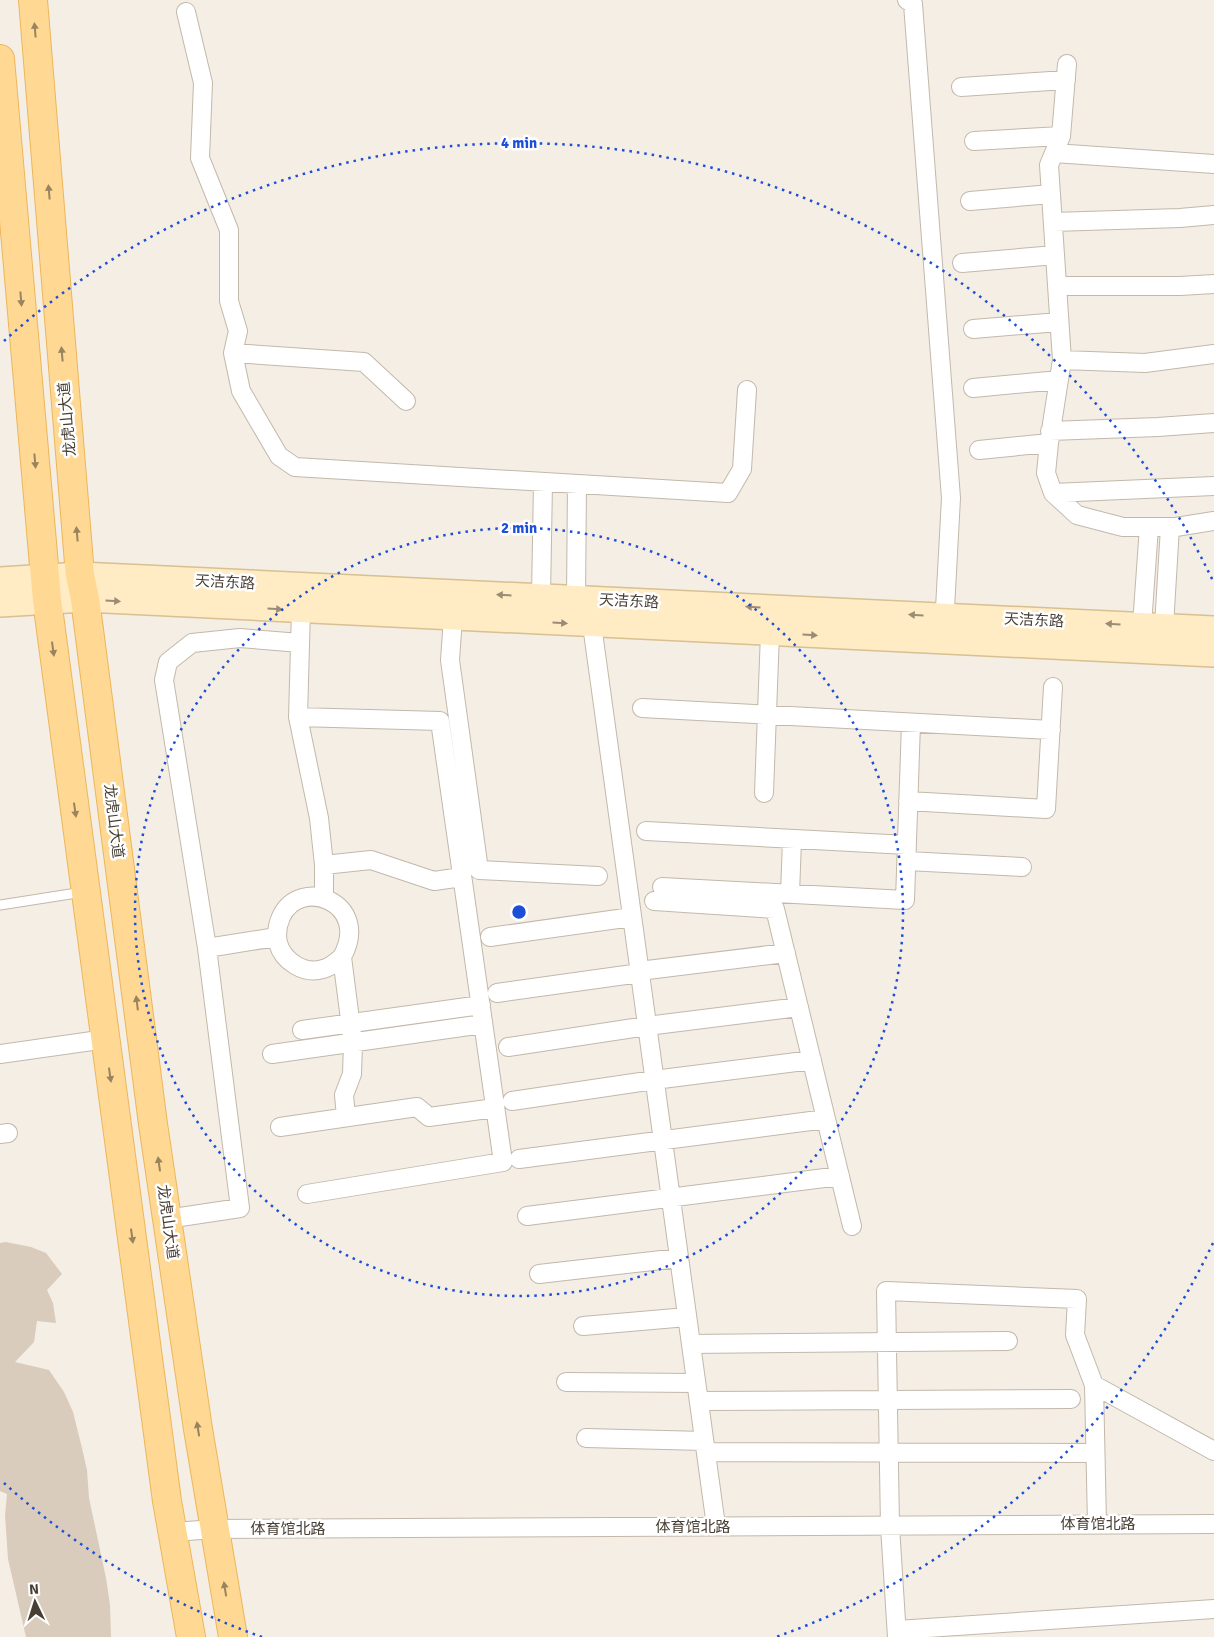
<svg xmlns="http://www.w3.org/2000/svg" width="1214" height="1637" viewBox="0 0 1214 1637" font-family="Signika,'Noto Sans SC',sans-serif">
<style>
.building{fill:#daccbc}
.lines{fill:none;stroke-linecap:round;stroke-linejoin:round}
.lane-casing{stroke:#c3b8aa;stroke-width:11}
.street-casing{stroke:#c3b8aa;stroke-width:20}
.secondary-casing{stroke:#d7c091;stroke-width:28}
.primary-casing{stroke:#edb65a;stroke-width:30}
.lane{stroke:#fff;stroke-width:9}
.street{stroke:#fff;stroke-width:18}
.secondary{stroke:#ffecc4;stroke-width:25}
.primary{stroke:#ffd893;stroke-width:28}
.oneway{fill:#9a835f}
.oneway2{fill:#9a8c75}
.ring{fill:none;stroke:#1d4ed8;stroke-width:2.5;stroke-dasharray:2.5 5}
.labels{text-anchor:middle;stroke-width:5;stroke-linejoin:round;paint-order:stroke}
.street-label{font-size:15px;fill:#473e34;stroke:#fff}
.centre{fill:#1d4ed8;stroke:#fff;stroke-width:2.5}
.ring-label{font-size:15px;text-anchor:middle;font-weight:bold;fill:#1d4ed8;stroke:#fff;stroke-width:5;stroke-linejoin:round;paint-order:stroke}
</style>
<rect width="100%" height="100%" fill="#f4eee5"/>
<path class="building" d="M6,1242L31,1247L46,1253L62,1274L47,1290L53,1303L56,1323L37,1321L34,1342L15,1362L49,1370L64,1392L73,1412L81,1444L87,1470L89,1498L106,1578L110,1605L111,1637H26L8,1559L5,1515L7,1494L0,1491V1243Z"/>
<g class="lines">
<g class="lane-casing">
<path id="lane" d="M0,905L83,892"/>
</g>
<g class="street-casing">
<path id="street" d="M907,0L913,4L951,498L944,627
M186,12L203,83L200,158L229,230V301L238,331L233,353L241,391L279,456L295,467L728,493L742,469L747,390
M1067,64L1061,136L1049,165L1062,360L1049,443L1046,473L1053,493L1077,515L1123,527H1176L1214,521
M961,87L1066,80
M974,141L1061,136
M1054,153L1214,164
M970,201L1051,194
M1053,222L1180,218L1214,215
M962,263L1055,255
M1057,286H1180L1214,284
M973,329L1059,322
M233,353L364,362L406,401
M1062,360L1145,363L1214,354
M973,388L1059,380
M1050,431L1158,427L1214,423
M979,450L1049,443
M1053,493L1214,486
M541,597L543,482
M576,599L577,484
M301,610L298,717L319,818L324,865
M453,618L450,660L479,870L598,876
M592,625L716,1526
M1142,625L1149,527
M1164,626L1170,527
M642,708L1051,730
M298,717L440,721L503,1162L307,1194
M764,793L770,633
M908,801L1046,809L1053,687
M646,831L907,845
M907,861L1022,867
M662,887L905,900L911,723
M790,894L792,840
M324,898V865L371,860L434,881L462,877
M654,901L775,909L852,1226
M490,937L632,917
M207,948L276,937
M342,957C336,962 331,967 323,969C304,975 283,961 278,943C276,934 277,926 281,917C300,875 372,903 342,957L353,1043L352,1074L344,1095L346,1117
M639,971L786,953
M497,993L640,973
M302,1030L481,1005
M508,1047L647,1026L799,1007
M0,1054L106,1039
M272,1054L483,1024
M512,1101L654,1080L812,1060
M280,1127L417,1107L429,1117L495,1108
M0,1134L8,1133
M519,1159L826,1119
M527,1216L840,1176
M167,1219L240,1208L207,948L164,680L168,662L192,643L240,638L300,643
M539,1274L679,1258
M583,1326L687,1317
M691,1344L1008,1341
M566,1382L696,1383
M1094,1385L1214,1451
M699,1401L1071,1399
M586,1438L704,1441
M706,1452L1095,1453
M173,1532L215,1529L1214,1524
M897,1630L1214,1609
M897,1637L890,1526L886,1291L1077,1299L1075,1335L1094,1385L1097,1524"/>
</g>
<g class="secondary-casing">
<path id="secondary" d="M0,580L80,575L1214,629
M0,604L85,599L1214,654"/>
</g>
<g class="primary-casing">
<path id="primary" d="M33,0L80,575L85,599L153,1124L198,1429L233,1637
M0,59L47,600L167,1501L191,1637"/>
</g>
<use href="#lane" class="lane"/>
<use href="#street" class="street"/>
<use href="#secondary" class="secondary"/>
<use href="#primary" class="primary"/>
</g>
<defs><path id="oneway-solid" d="M-6-.8H1V-3.2L6.5 0L1 3.2V.8H-6Z" transform="scale(1.25)"/></defs>
<g class="oneway">
<use href="#oneway-solid" transform="translate(35 30) rotate(-95)"/>
<use href="#oneway-solid" transform="translate(49 192) rotate(-95)"/>
<use href="#oneway-solid" transform="translate(21 299) rotate(85)"/>
<use href="#oneway-solid" transform="translate(62 354) rotate(-95)"/>
<use href="#oneway-solid" transform="translate(35 461) rotate(85)"/>
<use href="#oneway-solid" transform="translate(77 534) rotate(-95)"/>
<use href="#oneway-solid" transform="translate(53 649) rotate(82)"/>
<use href="#oneway-solid" transform="translate(75 810) rotate(82)"/>
<use href="#oneway-solid" transform="translate(137 1003) rotate(-97)"/>
<use href="#oneway-solid" transform="translate(110 1075) rotate(82)"/>
<use href="#oneway-solid" transform="translate(159 1164) rotate(-98)"/>
<use href="#oneway-solid" transform="translate(132 1236) rotate(82)"/>
<use href="#oneway-solid" transform="translate(198 1429) rotate(-99)"/>
<use href="#oneway-solid" transform="translate(225 1589) rotate(-99)"/>
</g>
<g class="oneway2">
<use href="#oneway-solid" transform="translate(504 595) rotate(-177)"/>
<use href="#oneway-solid" transform="translate(113 601) rotate(3)"/>
<use href="#oneway-solid" transform="translate(753 607) rotate(-177)"/>
<use href="#oneway-solid" transform="translate(275 609) rotate(3)"/>
<use href="#oneway-solid" transform="translate(916 615) rotate(-177)"/>
<use href="#oneway-solid" transform="translate(560 623) rotate(3)"/>
<use href="#oneway-solid" transform="translate(1113 624) rotate(-177)"/>
<use href="#oneway-solid" transform="translate(810 635) rotate(3)"/>
</g>
<g class="ring">
<circle cx="519" cy="912" r="384"/>
<path d="M1213 1243A769 769 0 0 1 776 1637M262 1637A769 769 0 0 1 4 1483M4 341A769 769 0 0 1 1213 581"/>
</g>
<g class="labels">
<g class="street-label">
<text transform="translate(67 419) rotate(-95)" y="5">龙虎山大道</text>
<text transform="translate(225 582) rotate(3)" y="5">天洁东路</text>
<text transform="translate(629 601) rotate(3)" y="5">天洁东路</text>
<text transform="translate(1034 620) rotate(3)" y="5">天洁东路</text>
<text transform="translate(114 821) rotate(83)" y="5">龙虎山大道</text>
<text transform="translate(168 1222) rotate(82)" y="5">龙虎山大道</text>
<text x="1098" y="1529">体育馆北路</text>
<text x="693" y="1532">体育馆北路</text>
<text x="288" y="1534">体育馆北路</text>
</g>
</g>
<circle cx="519" cy="912" r="8" class="centre"/>
<g class="ring-label">
<text x="519" y="148">4 min</text>
<text x="519" y="533">2 min</text>
</g>
<g transform="translate(35 1602) rotate(356)" stroke="#ffffff" stroke-width="4" paint-order="stroke">
<path d="M0-4L9 19L0 12L-9 19Z" fill="#473e34"/>
<text y="-8" font-size="14" font-weight="bold" text-anchor="middle" fill="#473e34">N</text>
</g>
</svg>
